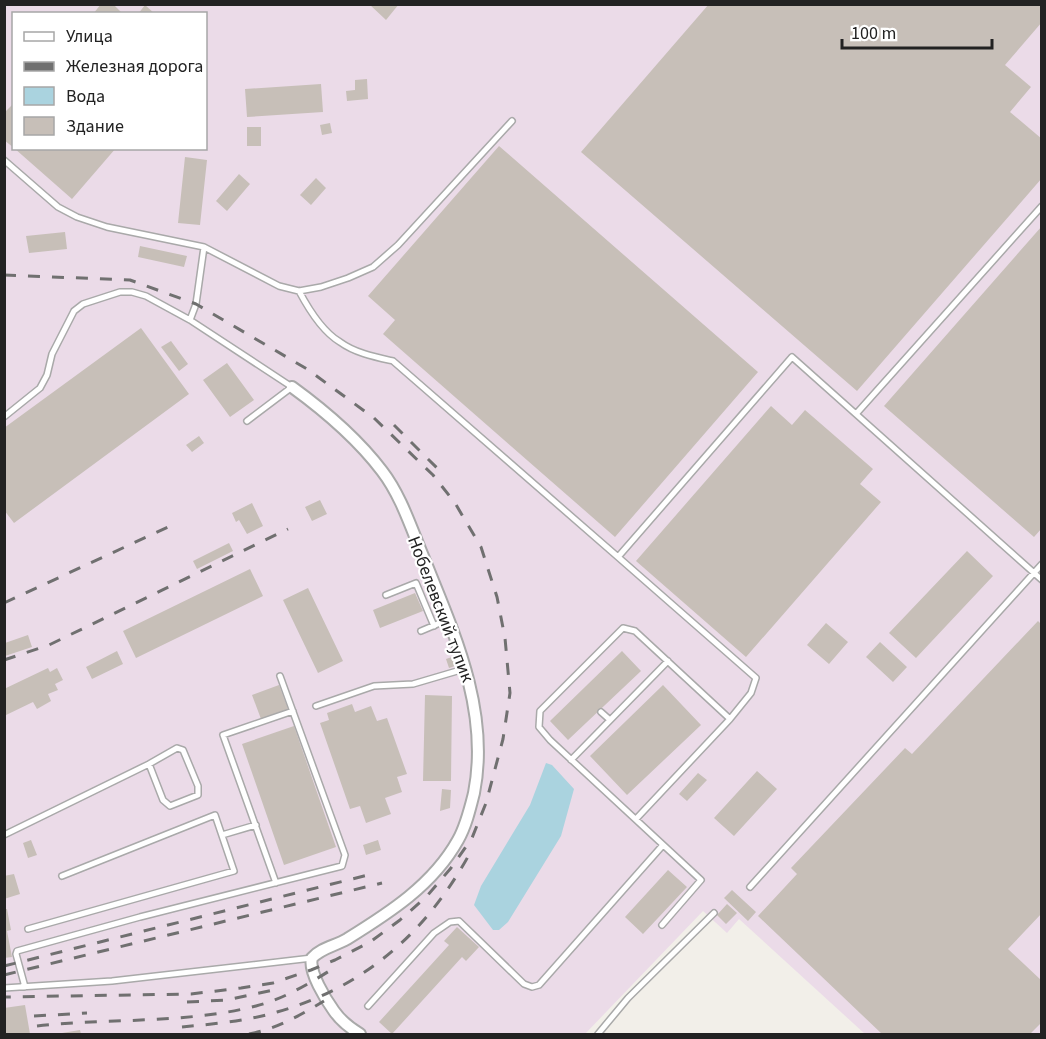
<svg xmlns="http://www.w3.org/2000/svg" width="1046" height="1039" viewBox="0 0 1046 1039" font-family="'Source Sans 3',sans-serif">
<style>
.industrial{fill:#ebdbe8;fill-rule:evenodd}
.water{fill:#aad3df}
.building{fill:#c7bfb8}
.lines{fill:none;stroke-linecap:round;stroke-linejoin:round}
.service-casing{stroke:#a9a9a9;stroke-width:8}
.minor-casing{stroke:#a9a9a9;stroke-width:14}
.service{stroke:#fff;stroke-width:5}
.minor{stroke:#fff;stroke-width:10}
.rail{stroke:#707070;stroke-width:3;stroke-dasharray:12 12;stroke-linecap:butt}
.labels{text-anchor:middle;stroke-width:4.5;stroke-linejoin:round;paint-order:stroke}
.street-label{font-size:18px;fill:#222;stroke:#fff}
</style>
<rect width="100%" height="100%" fill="#f2efe9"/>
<path class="industrial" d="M5,5H1041V1034H865L739,919L727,933L703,911L585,1034H5ZM14,14H206V148H14Z"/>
<path class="water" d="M546,763L552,765L574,789L561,836L508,922L499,930H493L474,905L481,886L530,805Z"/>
<path class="building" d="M101,4H113L123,14H93Z
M369,4H399L386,20Z
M709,4H1042V22L1005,65L1031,87L1010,112L1042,139V178L857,391L581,152Z
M145,5L155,14H138Z
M367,79L368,99L347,101L346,91L355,90V80Z
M321,84L323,112L247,117L245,89Z
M14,103V148L4,140V113Z
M330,123L332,133L322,135L320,125Z
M247,127H261V146H247Z
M499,146L758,372L615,537L383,334L395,320L368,296Z
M14,148H116L72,199Z
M185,157L207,160L200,225L178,223Z
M239,174L250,184L227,211L216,201Z
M316,178L326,188L311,205L300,195Z
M1042,226V528L1034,537L884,406Z
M65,232L67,249L29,253L26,236Z
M140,246L187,256L184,267L138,257Z
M141,328L189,394L14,523L4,510V428Z
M171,341L188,364L179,371L161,347Z
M227,363L254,400L230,417L203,380Z
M771,406L792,425L805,410L873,469L860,484L881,502L746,657L636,561Z
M199,436L204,443L192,452L186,445Z
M320,500L327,514L312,521L305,507Z
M252,503L263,526L247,534L239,520L236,522L232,513Z
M229,543L233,551L197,569L193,561Z
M967,551L993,576L916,658L889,633Z
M250,569L263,596L136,658L123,631Z
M308,588L343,661L318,673L283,600Z
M415,593L423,611L380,628L373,610Z
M1038,621L1042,625V913L1008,949L1042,981V1022L1030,1034H882L758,916L797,874L791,868L905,748L912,754Z
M826,623L848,642L829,664L807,645Z
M28,635L32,647L5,656V643Z
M880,642L907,667L893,682L866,657Z
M117,651L123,664L92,679L86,667Z
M622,651L641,671L568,740L550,721Z
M452,657L455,666L449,668L446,659Z
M48,668L50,672L57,668L63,680L55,684L58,690L48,694L51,701L37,709L33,702L4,716V689Z
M279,685L288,709L261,719L252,695Z
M663,685L701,725L627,795L590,756Z
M425,695L452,696L451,781H423Z
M352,704L355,712L371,706L377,721L387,718L407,774L397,777L402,792L385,798L391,814L366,823L360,806L350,809L320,723L329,720L327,713Z
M294,726L336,847L284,865L242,744Z
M757,771L777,789L734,836L714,818Z
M698,773L707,780L687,801L679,794Z
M442,789L451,790L450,808L440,811Z
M31,840L37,855L28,858L23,843Z
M378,840L381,850L366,855L363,845Z
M668,870L687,887L643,934L625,917Z
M14,874L20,894L4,899V876Z
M732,890L756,912L748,921L724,898Z
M727,904L737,913L726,924L717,915Z
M4,909H7L11,930L7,931L12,957L4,958Z
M457,927L479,947L466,961L462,957L392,1034L379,1022L449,945L444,941Z
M25,1005L30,1034H4V1008Z
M80,1030L81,1034H62V1033Z"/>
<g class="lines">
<g class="service-casing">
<path id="service" d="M4,160L58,207L77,217L107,227L204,247L279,286L299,291L321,287L348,278L373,267L398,245L512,121
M299,291C308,308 323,332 340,342C355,353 375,357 393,361L618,557L792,357L1042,580
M190,320L196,304L204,247
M856,414L1042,206
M4,417L40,388L47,375L52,354L74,311L83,304L120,292H132L146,296L190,320L292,387L247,421
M618,557L756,678L751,693L730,719
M386,595L416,583L434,626
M421,631L447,620
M316,706L374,686L413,684L464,669
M601,712L610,720
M571,760L668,661
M636,819L730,719L635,631L623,628L540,711L539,727L550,740L701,880L662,925
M4,835L149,764L177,748L183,750L198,786V795L170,806L163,800L149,764
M222,835L256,825
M276,883L223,735L293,711
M750,887L1042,564
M28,929L234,871L215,815L62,876
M25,987L16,954L17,951L140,917L342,866L345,855L280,676
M4,988L112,981L312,958
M368,1006L434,933L450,922L459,921L524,984L532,987L539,985L663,845
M598,1034L628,998L714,913"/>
</g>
<g class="minor-casing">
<path id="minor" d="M292,387C325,411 357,438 382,471C402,497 412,531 425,561C455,635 490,712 474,793C470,809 466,826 458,840C433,885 389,913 347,939C335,946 321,948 312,958C308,971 326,1000 334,1011C341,1021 350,1028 360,1034"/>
</g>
<use href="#service" class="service"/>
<use href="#minor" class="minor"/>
<path class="rail" d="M4,275L130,280L196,304L307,369L374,418L433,475L455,503L481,547L497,597L505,638L510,693L503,739L486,803L472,838L451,868L427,896L400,920L370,942L335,960L311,970L273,983L241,988L191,994L4,997
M394,425L441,472
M4,603L168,527
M4,660L49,645L288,529
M4,966L376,873
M4,975L382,883
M187,1002L227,1000L273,990
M34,1016L87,1013
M37,1026C109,1018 186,1024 256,1006C284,999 310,983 334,968
M182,1027C213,1024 247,1021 277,1012C365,987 427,932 470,853
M249,1034C276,1029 301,1015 324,1001"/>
</g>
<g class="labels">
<g class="street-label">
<text transform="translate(441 609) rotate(69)" y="6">Нобелевский тупик</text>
</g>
</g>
<rect width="1046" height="1039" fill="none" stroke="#222222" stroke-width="12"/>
<rect x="12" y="12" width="195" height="138" fill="#ffffff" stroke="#a7a7a7" stroke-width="1.5"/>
<rect x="24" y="32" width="30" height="9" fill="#ffffff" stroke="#a7a7a7" stroke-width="1.5"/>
<text x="66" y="42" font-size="18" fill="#222222">Улица</text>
<rect x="24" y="62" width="30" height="9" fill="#707070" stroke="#a7a7a7" stroke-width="1.5"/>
<text x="66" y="72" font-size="18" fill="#222222">Железная дорога</text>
<rect x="24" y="87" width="30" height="18" fill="#aad3df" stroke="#a7a7a7" stroke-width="1.5"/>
<text x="66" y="102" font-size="18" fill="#222222">Вода</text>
<rect x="24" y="117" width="30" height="18" fill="#c7bfb8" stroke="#a7a7a7" stroke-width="1.5"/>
<text x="66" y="132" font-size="18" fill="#222222">Здание</text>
<path d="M842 39v9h150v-9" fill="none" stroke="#222222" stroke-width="3"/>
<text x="851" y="39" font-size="18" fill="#222222" stroke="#ffffff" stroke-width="4.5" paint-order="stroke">100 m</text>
</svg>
